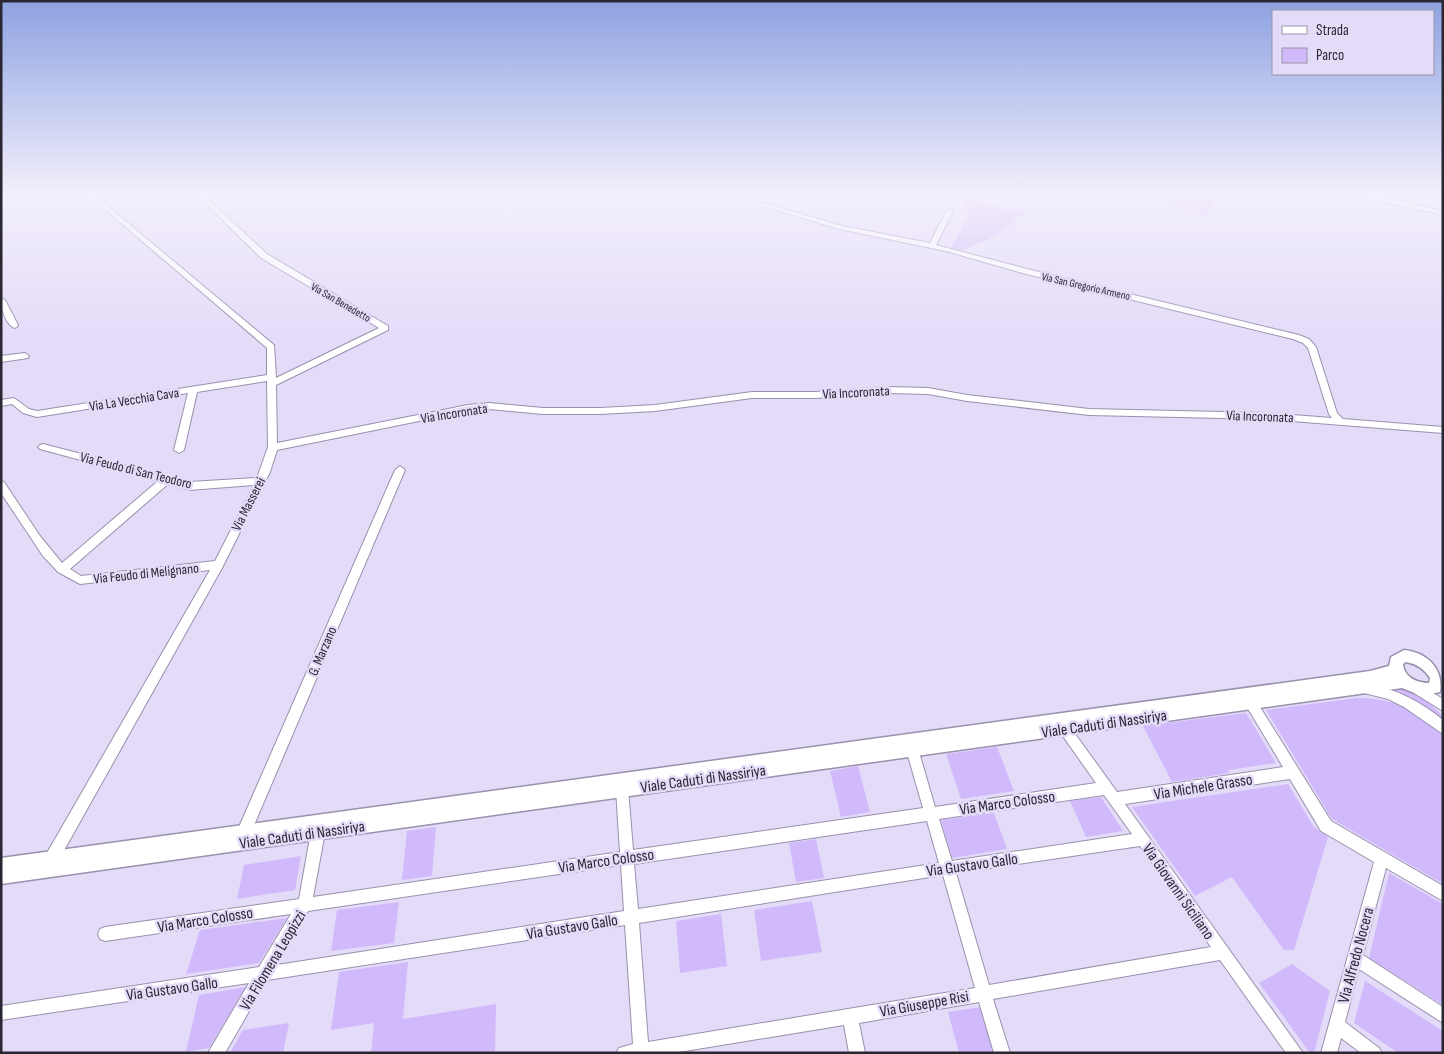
<svg xmlns="http://www.w3.org/2000/svg" width="1444" height="1054" viewBox="0 0 1444 1054" font-family="'Sofia Sans Condensed',sans-serif">
<style>
.green{fill:#d0bafb}
.lines{fill:none;stroke-linecap:round;stroke-linejoin:round}
.minor-casing{stroke:#9990ac;stroke-width:2}
.major-casing{stroke:#9990ac;stroke-width:3}
.minor{fill:#fff;fill-rule:evenodd}
.major{fill:#fff;fill-rule:evenodd}
.labels{text-anchor:middle;stroke-width:5;stroke-linejoin:round;paint-order:stroke}
.far-street-label{font-size:11px;fill:#2a2632;stroke:#e4dbf9}
.street-label{font-size:14px;fill:#2a2632;stroke:#e4dbf9}
.near-street-label{font-size:16px;fill:#2a2632;stroke:#e4dbf9}
</style>
<rect width="100%" height="100%" fill="#e4dbf9"/>
<path class="green" d="M1054,193H1058L1021,215L997,235L961,251L951,248L970,214L961,211L968,195C978,203 1013,213 1026,209C1035,206 1045,198 1054,193Z
M1132,193H1218L1207,217Z
M1402,688C1419,693 1431,703 1443,717V722L1388,690Z
M1356,698C1395,697 1414,711 1443,735V884L1332,819L1266,710Z
M1246,713L1276,763L1228,770L1229,773L1172,782L1143,726Z
M997,747L1014,791L961,799L946,754Z
M858,766L870,812L841,817L830,771Z
M1288,784L1313,826L1328,837L1294,950H1284L1232,877L1195,896L1132,807Z
M1101,797L1123,831L1086,837L1070,801Z
M994,813L1007,849L952,858L941,820Z
M436,827L432,876L402,880L407,831Z
M816,839L824,878L796,882L789,843Z
M301,856L295,890L237,899L244,865Z
M1389,873L1443,904V1005L1369,958Z
M812,901L822,952L761,961L754,910Z
M399,902L394,943L331,951L337,910Z
M721,914L727,966L680,973L676,921Z
M287,918L259,963L186,974L200,930Z
M408,962L403,1019L496,1004L495,1053H371L374,1023L331,1030L339,972Z
M1292,964L1330,991L1314,1053H1310L1259,983Z
M1365,981L1443,1031V1053H1398L1354,1023Z
M246,987L209,1048L186,1052L199,995Z
M981,1007L995,1053H959L948,1012Z
M289,1023L283,1053H230L243,1030Z"/>
<g class="lines">
<g class="minor-casing">
<path id="minor" d="M81,193H88L105,204L274,345L276,378L379,328L261,258L198,196V194H202L267,254L388,326V330L276,385L277,443L468,405L489,403L543,408H600L655,405L752,392H815L888,387L928,388L967,395L1089,409L1267,413L1332,418L1329,414L1308,348L1303,343L1293,339L1026,274L946,251L839,229L720,193H730L842,226L930,243L947,210L952,209L953,210L936,245L1031,270L1299,335L1309,339L1316,347L1337,413L1343,419L1443,427V433L1267,419L1089,415L967,401L928,394L888,393L815,398H752L655,411L600,414H543L489,409L468,411L277,450L270,472L222,568L57,863L52,865L47,863L45,858L47,853L210,570L80,584L58,572L43,556L1,493V481L4,482L40,536L62,563L158,481L40,449L38,447L40,445L43,444L189,482L257,478L268,447L267,381L197,392L184,450L179,453L174,450L188,393L37,417L23,413L12,404L1,406V400L14,398L29,409L37,411L267,375V348L101,206ZM168,484L189,490L254,485L215,561L81,576L70,569Z
M1350,193H1362L1443,211V215L1353,195Z
M1,298L5,300L18,325L17,327L14,328C5,323 1,308 1,298Z
M25,353L29,356L28,358L1,362V356Z
M400,466L405,470L249,837L244,839L239,837L237,832L239,827L395,470Z
M1368,684C1397,689 1421,702 1443,720V734L1404,707L1388,699L1364,693L1362,689L1364,685Z
M1418,684L1443,699V711L1414,693L1412,689L1414,685Z
M1251,698L1255,699L1331,821L1443,886V901L1386,868L1363,955L1443,1007V1023L1359,969L1345,1022L1379,1048L1382,1053H1361L1341,1038L1337,1053H1321L1374,862L1321,831L1290,779L1125,804L1303,1053H1286L1220,960L993,999L1010,1053H994L979,1002L859,1023L865,1053H849L844,1025L673,1053H616L619,1048L633,1044L625,925L267,980L225,1053H208L249,983L1,1020V1006L259,967L291,914L105,941L100,939L98,934L100,929L105,927L299,899L311,832L313,827L318,825L323,827L325,832L313,897L620,852L616,789L618,785L622,783L626,785L628,789L633,850L923,808L906,749L908,745L912,743L916,745L918,749L935,807L1096,783L1060,732L1058,728L1060,724L1064,722L1068,724L1117,792L1283,767L1247,707L1245,703L1247,699ZM1104,795L1132,834L952,861L939,819ZM927,821L939,863L638,909L634,864ZM1140,846L1211,947L989,985L956,873ZM621,865L624,911L277,965L308,911ZM943,875L975,988L648,1042L639,923Z"/>
</g>
<g class="major-casing">
<path id="major" d="M1404,650C1425,652 1444,667 1440,692L1422,696L1402,688L1,884V858L1370,671L1389,666L1391,657ZM1406,662C1417,664 1424,669 1430,678L1429,683C1417,683 1404,677 1403,664Z"/>
</g>
<use href="#minor" class="minor"/>
<use href="#major" class="major"/>
</g>
<linearGradient id="sky" x2="0" y2="1"><stop stop-color="#8da2e1"/><stop offset="0.57" stop-color="#f3effc"/><stop offset="1" stop-color="#f3effc" stop-opacity="0"/></linearGradient>
<rect width="1444" height="340" fill="url(#sky)"/>
<g class="labels">
<g class="far-street-label">
<text transform="translate(1086 286) rotate(13)" y="4">Via San Gregorio Armeno</text>
<text transform="translate(341 302) rotate(30)" y="4">Via San Benedetto</text>
</g>
<g class="street-label">
<text transform="translate(856 392) rotate(-3)" y="5">Via Incoronata</text>
<text transform="translate(134 399) rotate(-9)" y="5">Via La Vecchia Cava</text>
<text transform="translate(454 413) rotate(-9)" y="5">Via Incoronata</text>
<text transform="translate(1260 416) rotate(2)" y="5">Via Incoronata</text>
<text transform="translate(136 470) rotate(14)" y="5">Via Feudo di San Teodoro</text>
<text transform="translate(248 504) rotate(-63)" y="5">Via Masserei</text>
<text transform="translate(146 573) rotate(-6)" y="5">Via Feudo di Melignano</text>
<text transform="translate(322 651) rotate(-67)" y="5">G. Marzano</text>
</g>
<g class="near-street-label">
<text transform="translate(1104 723) rotate(-8)" y="6">Viale Caduti di Nassiriya</text>
<text transform="translate(703 778) rotate(-8)" y="6">Viale Caduti di Nassiriya</text>
<text transform="translate(1203 786) rotate(-9)" y="6">Via Michele Grasso</text>
<text transform="translate(1007 802) rotate(-8)" y="6">Via Marco Colosso</text>
<text transform="translate(302 834) rotate(-8)" y="6">Viale Caduti di Nassiriya</text>
<text transform="translate(606 860) rotate(-8)" y="6">Via Marco Colosso</text>
<text transform="translate(972 864) rotate(-8)" y="6">Via Gustavo Gallo</text>
<text transform="translate(1179 891) rotate(55)" y="6">Via Giovanni Siciliano</text>
<text transform="translate(205 919) rotate(-9)" y="6">Via Marco Colosso</text>
<text transform="translate(572 926) rotate(-9)" y="6">Via Gustavo Gallo</text>
<text transform="translate(1355 955) rotate(-75)" y="6">Via Alfredo Nocera</text>
<text transform="translate(272 960) rotate(-59)" y="6">Via Filomena Leopizzi</text>
<text transform="translate(172 988) rotate(-8)" y="6">Via Gustavo Gallo</text>
<text transform="translate(924 1003) rotate(-10)" y="6">Via Giuseppe Risi</text>
</g>
</g>
<rect width="1444" height="1054" fill="none" stroke="#2a2632" stroke-width="5"/>
<rect x="1272" y="10" width="162" height="65" fill="#e4dbf9" stroke="#9a93a9"/>
<rect x="1282" y="26" width="25" height="8" fill="#ffffff" stroke="#9a93a9"/>
<text x="1316" y="35" font-size="15" fill="#2a2632">Strada</text>
<rect x="1282" y="48" width="25" height="15" fill="#d0bafb" stroke="#9a93a9"/>
<text x="1316" y="60" font-size="15" fill="#2a2632">Parco</text>
</svg>
